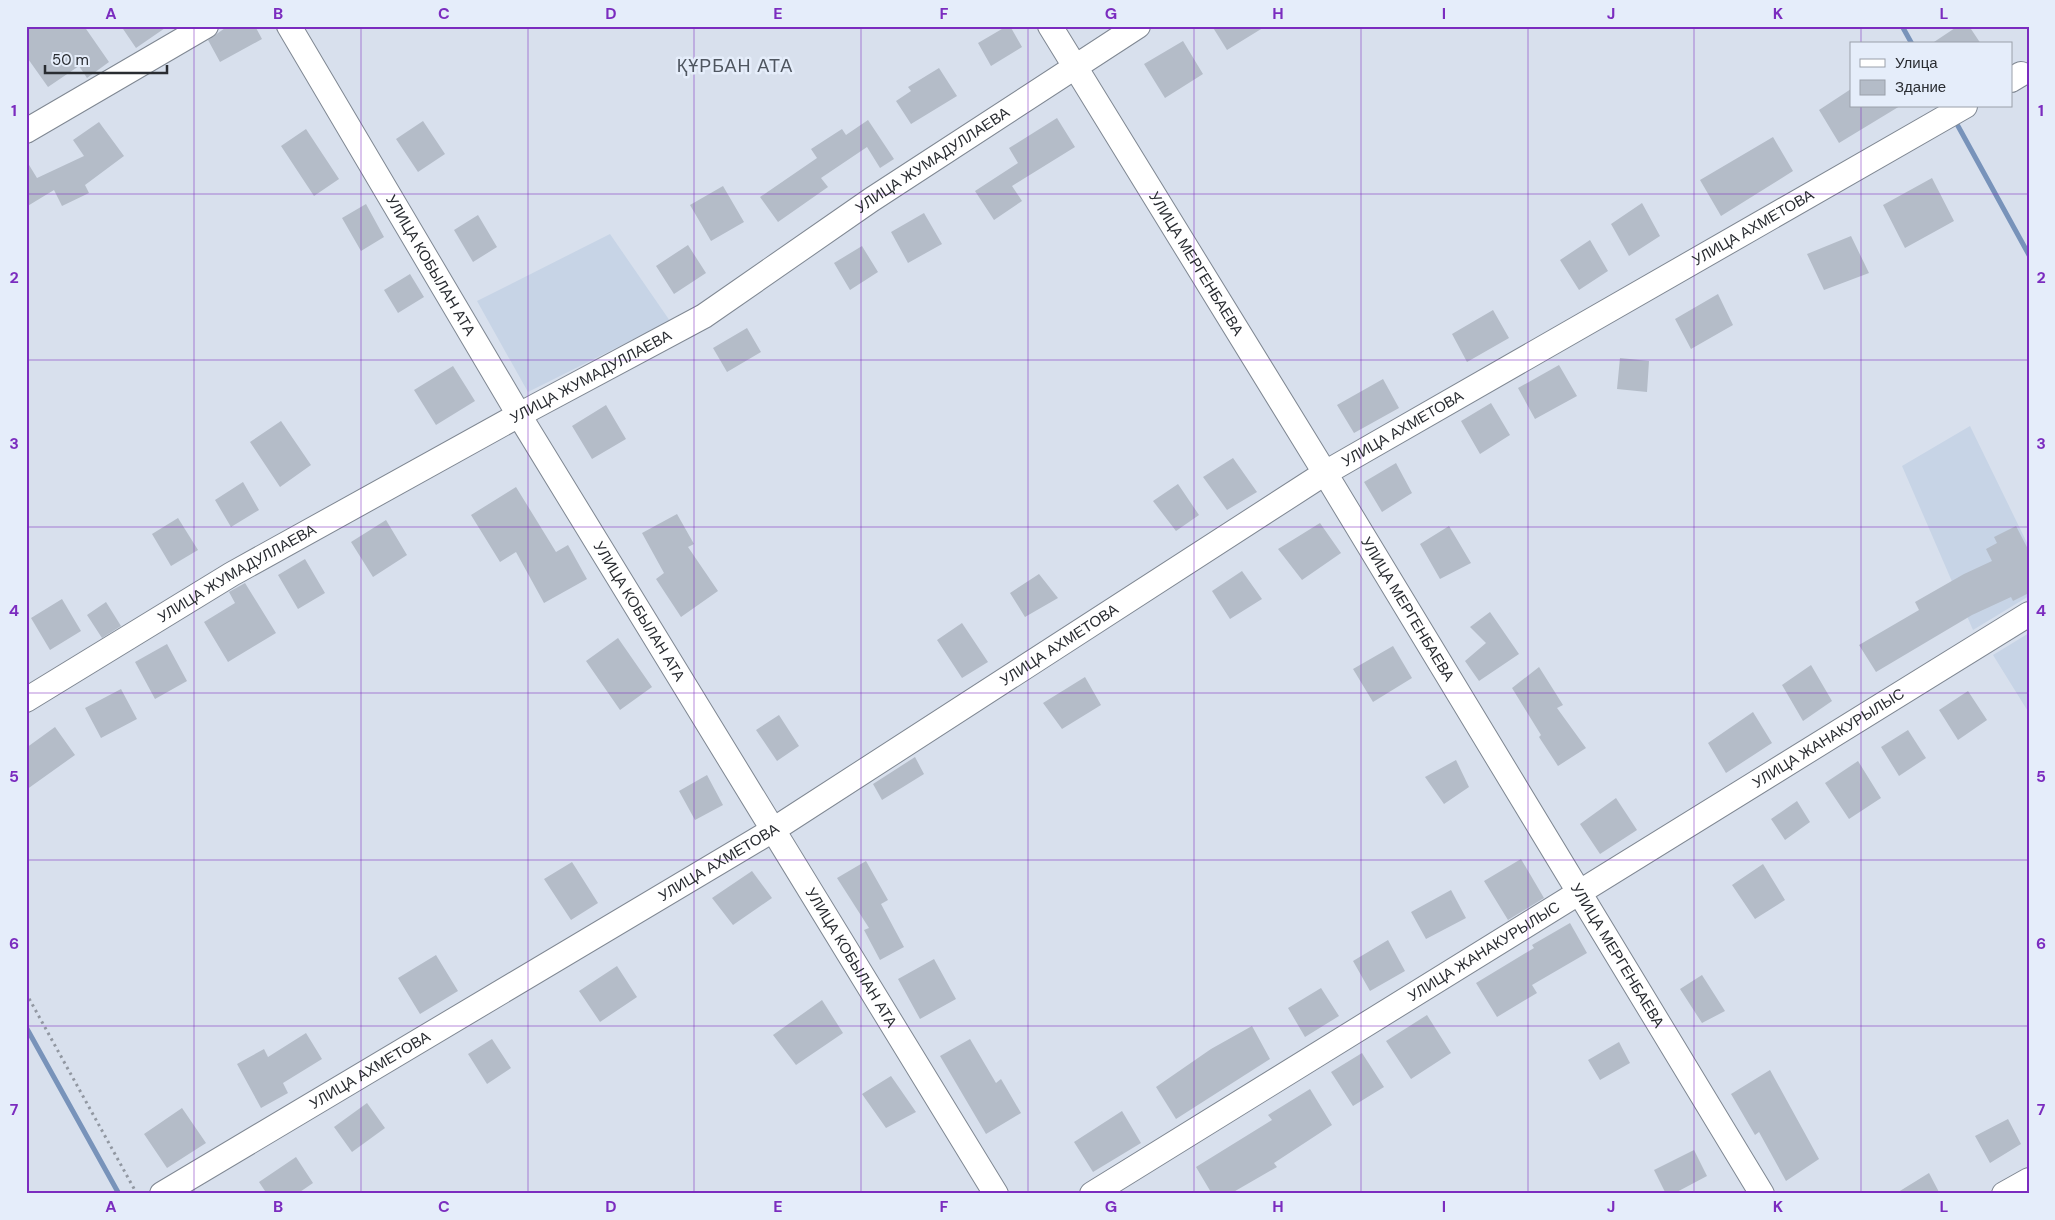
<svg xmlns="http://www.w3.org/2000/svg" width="2055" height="1220" viewBox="0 0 2055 1220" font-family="'DM Sans',sans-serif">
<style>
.built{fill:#c7d4e6}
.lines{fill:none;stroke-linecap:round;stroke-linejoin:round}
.stream{stroke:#7893ba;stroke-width:5}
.building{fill:#b4bcc8}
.minor-casing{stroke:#7f8792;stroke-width:26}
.path{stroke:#9197a1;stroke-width:3;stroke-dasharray:2.5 4;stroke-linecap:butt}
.minor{stroke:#fff;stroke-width:24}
.grid{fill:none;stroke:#7b2cbf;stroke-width:1;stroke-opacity:0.55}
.labels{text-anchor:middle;stroke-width:5;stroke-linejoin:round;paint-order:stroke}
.street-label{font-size:15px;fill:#292c31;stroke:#e5edfa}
.quarter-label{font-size:18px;letter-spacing:1px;fill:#4f5660;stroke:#e5edfa}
.neatline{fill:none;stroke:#7b2cbf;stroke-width:2}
.grid-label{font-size:16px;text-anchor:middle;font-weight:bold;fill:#7b2cbf}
</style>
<rect width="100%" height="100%" fill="#d8e0ed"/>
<path class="built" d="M610,234L670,321L528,392L477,301Z
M1970,426L2029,547V596L1973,630L1902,466Z
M2029,633V713L1993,655Z"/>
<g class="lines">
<path class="stream" d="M1902,26L1912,44
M1958,126L2029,255
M26,1027L119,1194"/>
</g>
<path class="building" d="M32,26H84L109,62L87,78L79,66L48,87L26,56V30Z
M121,26H168L136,48Z
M228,26H255L262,39L220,62L208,40Z
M1007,26H1010L1022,47L991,66L978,43Z
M1212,26H1266L1227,50Z
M1958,26H1969L1981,44H1931Z
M1183,41L1203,74L1165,98L1144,64Z
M939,68L957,96L911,124L896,101L911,91L908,87Z
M1851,89V106H1900L1839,143L1819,110Z
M1057,118L1075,147L1012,186L1022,201L994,220L975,191L1018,163L1009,148Z
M868,120L894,159L880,168L867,147L821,178L828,187L778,222L760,197L817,158L811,149L842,129L846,135Z
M423,121L445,154L418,172L396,139Z
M99,122L124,156L85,185L89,193L62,206L54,190L26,207V160L37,178L84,156L73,140Z
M306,129L339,179L314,196L281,146Z
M1773,137L1793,171L1721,216L1700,180Z
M1932,178L1954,221L1905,248L1883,205Z
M723,186L744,222L711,241L690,205Z
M1642,203L1660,236L1629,256L1611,224Z
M366,204L384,237L361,251L342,218Z
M924,213L942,244L908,263L891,232Z
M478,215L497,247L473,262L454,230Z
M1851,236L1869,273L1824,290L1807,254Z
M1590,240L1608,271L1579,290L1560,260Z
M688,245L706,273L674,294L656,266Z
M862,246L878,272L850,290L834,263Z
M410,274L424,297L398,313L384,290Z
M1718,294L1733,325L1691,349L1675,319Z
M1493,310L1509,338L1467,362L1452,334Z
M747,328L761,352L727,372L713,348Z
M1620,358L1649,361L1647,392L1617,389Z
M1559,365L1577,396L1535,419L1518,388Z
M453,366L475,401L436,425L414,390Z
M1383,379L1399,408L1354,433L1337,405Z
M1491,403L1510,435L1480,454L1461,421Z
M606,405L626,439L592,459L572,426Z
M281,421L311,465L280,487L250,442Z
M1233,458L1257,492L1227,510L1203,477Z
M1396,463L1412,493L1382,512L1364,482Z
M243,482L259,510L231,527L215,500Z
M1178,484L1199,515L1176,531L1153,501Z
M516,487L556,552L568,545L587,579L544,603L516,552L500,562L471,515Z
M677,514L694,544L688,547L718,591L681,617L656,579L664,573L642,533Z
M178,518L198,550L171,566L152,534Z
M386,520L407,555L373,577L351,542Z
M1320,523L1341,553L1302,580L1278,549Z
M1449,526L1471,563L1440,579L1420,544Z
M2016,526L2029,551V593L2013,601L2011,597L1972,615L1876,672L1859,645L1919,610L1915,602L1964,574L1992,561L1986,549L1997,543L1994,537Z
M305,559L325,593L298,609L278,575Z
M1242,571L1262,599L1230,619L1212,591Z
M1039,574L1058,598L1025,617L1010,593Z
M245,583L276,633L228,662L204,622L235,603L229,592Z
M62,599L81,631L50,650L31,618Z
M106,602L121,626L102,638L87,615Z
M1490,612L1519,654L1479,681L1465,661L1486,643L1470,627Z
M962,623L988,662L962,678L937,640Z
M618,638L652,687L620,710L586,661Z
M167,644L187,681L155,699L135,662Z
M1393,646L1412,678L1373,702L1353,669Z
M1811,665L1832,701L1803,721L1782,685Z
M1539,667L1563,705L1557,708L1586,748L1558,766L1539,737L1541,735L1512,688Z
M1085,677L1101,705L1062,729L1043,703Z
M121,689L137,719L101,738L85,708Z
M1968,691L1987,720L1958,740L1939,710Z
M1753,712L1772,743L1726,773L1708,743Z
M779,715L799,746L777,761L756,730Z
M55,727L75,755L26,790V748Z
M1908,730L1926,758L1899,776L1881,747Z
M915,757L924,774L882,800L873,784Z
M1456,760L1469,787L1444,804L1425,777Z
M1858,761L1881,798L1849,819L1825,783Z
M707,775L723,805L695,820L679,791Z
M1616,798L1637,830L1600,854L1580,824Z
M1797,801L1810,822L1785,840L1771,819Z
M1521,859L1544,898L1508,920L1484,881Z
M866,861L888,900L881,904L904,947L880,960L864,930L869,928L837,878Z
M572,862L598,903L571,920L544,879Z
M1763,864L1785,900L1755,919L1732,885Z
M752,871L772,898L733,925L712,898Z
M1451,890L1466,918L1426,939L1411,912Z
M1570,923L1587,953L1532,985L1537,993L1497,1017L1476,983L1534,948L1532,945Z
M1388,940L1405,971L1370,991L1353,961Z
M436,955L458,991L420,1014L398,978Z
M934,959L956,999L920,1019L898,979Z
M617,966L637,997L600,1022L579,991Z
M1702,975L1725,1011L1702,1023L1680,989Z
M1321,988L1339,1016L1305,1037L1288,1008Z
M822,1000L843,1033L796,1065L773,1035Z
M1427,1015L1451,1053L1411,1079L1386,1041Z
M1252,1026L1270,1059L1176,1119L1156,1087L1211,1049Z
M306,1033L322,1059L283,1083L288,1093L261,1108L237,1064L264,1049L268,1057Z
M492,1039L511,1068L487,1084L468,1054Z
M970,1039L996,1083L1001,1079L1021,1113L986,1134L940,1056Z
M1619,1042L1630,1063L1600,1080L1588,1060Z
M1362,1053L1384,1087L1353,1106L1331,1072Z
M1770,1070L1819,1159L1786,1181L1759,1132L1755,1135L1731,1094Z
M891,1076L916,1112L886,1128L862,1094Z
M1310,1089L1332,1125L1274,1163L1277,1167L1230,1194H1212L1196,1167L1272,1120L1268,1115Z
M367,1103L385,1128L352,1152L334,1127Z
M182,1108L206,1143L167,1168L144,1134Z
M1122,1111L1141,1143L1093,1172L1074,1142Z
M2008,1119L2021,1144L1990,1163L1975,1136Z
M1694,1150L1707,1176L1673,1194H1666L1654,1170Z
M296,1157L313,1183L297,1194H267L259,1182Z
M1929,1173L1940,1194H1895Z"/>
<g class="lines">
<g class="minor-casing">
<g id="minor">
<path id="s1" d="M289,26L519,415L996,1194"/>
<path id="s2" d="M1050,26L1325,473L1762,1194"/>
<path d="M2011,80L2021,74"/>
<path d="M26,131L206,26"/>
<path id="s3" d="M26,700L232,574L519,415L704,316L871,200L1138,26"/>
<path id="s4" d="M162,1194L773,830L1325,473L1965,106"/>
<path id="s5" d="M1092,1194L2029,614"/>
<path d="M2004,1194L2029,1180"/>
</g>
</g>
<path class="path" d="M26,993L137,1194"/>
<use href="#minor" class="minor"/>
</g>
<path class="grid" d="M194,26V1194M361,26V1194M528,26V1194M694,26V1194M861,26V1194M1028,26V1194M1194,26V1194M1361,26V1194M1528,26V1194M1694,26V1194M1861,26V44M1861,106V1194M26,194H2029M26,360H2029M26,527H2029M26,693H2029M26,860H2029M26,1026H2029"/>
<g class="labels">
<g class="street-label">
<text dy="5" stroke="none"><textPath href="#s3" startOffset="1056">УЛИЦА ЖУМАДУЛЛАЕВА</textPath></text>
<text dy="5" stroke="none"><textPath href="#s4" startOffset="1862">УЛИЦА АХМЕТОВА</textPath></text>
<text dy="5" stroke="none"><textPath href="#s2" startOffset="279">УЛИЦА МЕРГЕНБАЕВА</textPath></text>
<text dy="5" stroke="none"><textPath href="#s1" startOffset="278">УЛИЦА КОБЫЛАН АТА</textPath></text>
<text dy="5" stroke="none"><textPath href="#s3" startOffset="651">УЛИЦА ЖУМАДУЛЛАЕВА</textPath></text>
<text dy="5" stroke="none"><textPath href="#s4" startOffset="1458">УЛИЦА АХМЕТОВА</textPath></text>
<text dy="5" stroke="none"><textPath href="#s3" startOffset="246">УЛИЦА ЖУМАДУЛЛАЕВА</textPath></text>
<text dy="5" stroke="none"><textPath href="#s2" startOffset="684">УЛИЦА МЕРГЕНБАЕВА</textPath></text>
<text dy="5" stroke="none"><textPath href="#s1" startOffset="682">УЛИЦА КОБЫЛАН АТА</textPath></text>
<text dy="5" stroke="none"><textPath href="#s4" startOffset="1052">УЛИЦА АХМЕТОВА</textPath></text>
<text dy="5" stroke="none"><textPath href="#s5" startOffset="866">УЛИЦА ЖАНАКУРЫЛЫС</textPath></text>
<text dy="5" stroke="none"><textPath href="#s4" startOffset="648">УЛИЦА АХМЕТОВА</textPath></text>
<text dy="5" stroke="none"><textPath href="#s5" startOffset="461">УЛИЦА ЖАНАКУРЫЛЫС</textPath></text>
<text dy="5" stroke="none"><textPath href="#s2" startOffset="1089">УЛИЦА МЕРГЕНБАЕВА</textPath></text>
<text dy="5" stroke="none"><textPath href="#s1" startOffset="1088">УЛИЦА КОБЫЛАН АТА</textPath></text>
<text dy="5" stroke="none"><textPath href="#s4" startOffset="242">УЛИЦА АХМЕТОВА</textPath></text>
</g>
<g class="quarter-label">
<text x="735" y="72">ҚҰРБАН АТА</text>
</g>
</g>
<rect width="2055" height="1220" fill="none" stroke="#e5edfa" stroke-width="55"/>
<rect x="1850" y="42" width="162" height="65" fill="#e5edfa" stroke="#9aa0aa"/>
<rect x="1860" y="59" width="25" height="8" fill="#ffffff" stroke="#9aa0aa"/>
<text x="1895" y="68" font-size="15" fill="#292c31">Улица</text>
<rect x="1860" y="80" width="25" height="15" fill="#b4bcc8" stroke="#9aa0aa"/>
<text x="1895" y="92" font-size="15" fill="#292c31">Здание</text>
<path d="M45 65v8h122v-8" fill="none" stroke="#292c31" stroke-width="2.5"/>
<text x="52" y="65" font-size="15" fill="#292c31" stroke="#e5edfa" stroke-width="4" paint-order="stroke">50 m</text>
<rect x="28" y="28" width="2000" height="1164" class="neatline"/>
<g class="grid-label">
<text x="111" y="19">A</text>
<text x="278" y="19">B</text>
<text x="444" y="19">C</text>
<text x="611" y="19">D</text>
<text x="778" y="19">E</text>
<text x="944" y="19">F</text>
<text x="1111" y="19">G</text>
<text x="1278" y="19">H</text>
<text x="1444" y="19">I</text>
<text x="1611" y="19">J</text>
<text x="1778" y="19">K</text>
<text x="1944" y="19">L</text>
<text x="14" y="116">1</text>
<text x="2041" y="116">1</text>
<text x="14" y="283">2</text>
<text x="2041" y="283">2</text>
<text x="14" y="449">3</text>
<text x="2041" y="449">3</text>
<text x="14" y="616">4</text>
<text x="2041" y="616">4</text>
<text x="14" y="782">5</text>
<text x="2041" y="782">5</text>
<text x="14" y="949">6</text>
<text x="2041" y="949">6</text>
<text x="14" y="1115">7</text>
<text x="2041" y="1115">7</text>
<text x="111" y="1212">A</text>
<text x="278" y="1212">B</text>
<text x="444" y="1212">C</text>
<text x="611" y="1212">D</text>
<text x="778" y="1212">E</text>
<text x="944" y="1212">F</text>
<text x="1111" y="1212">G</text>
<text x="1278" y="1212">H</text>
<text x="1444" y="1212">I</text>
<text x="1611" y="1212">J</text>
<text x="1778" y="1212">K</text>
<text x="1944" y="1212">L</text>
</g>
</svg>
